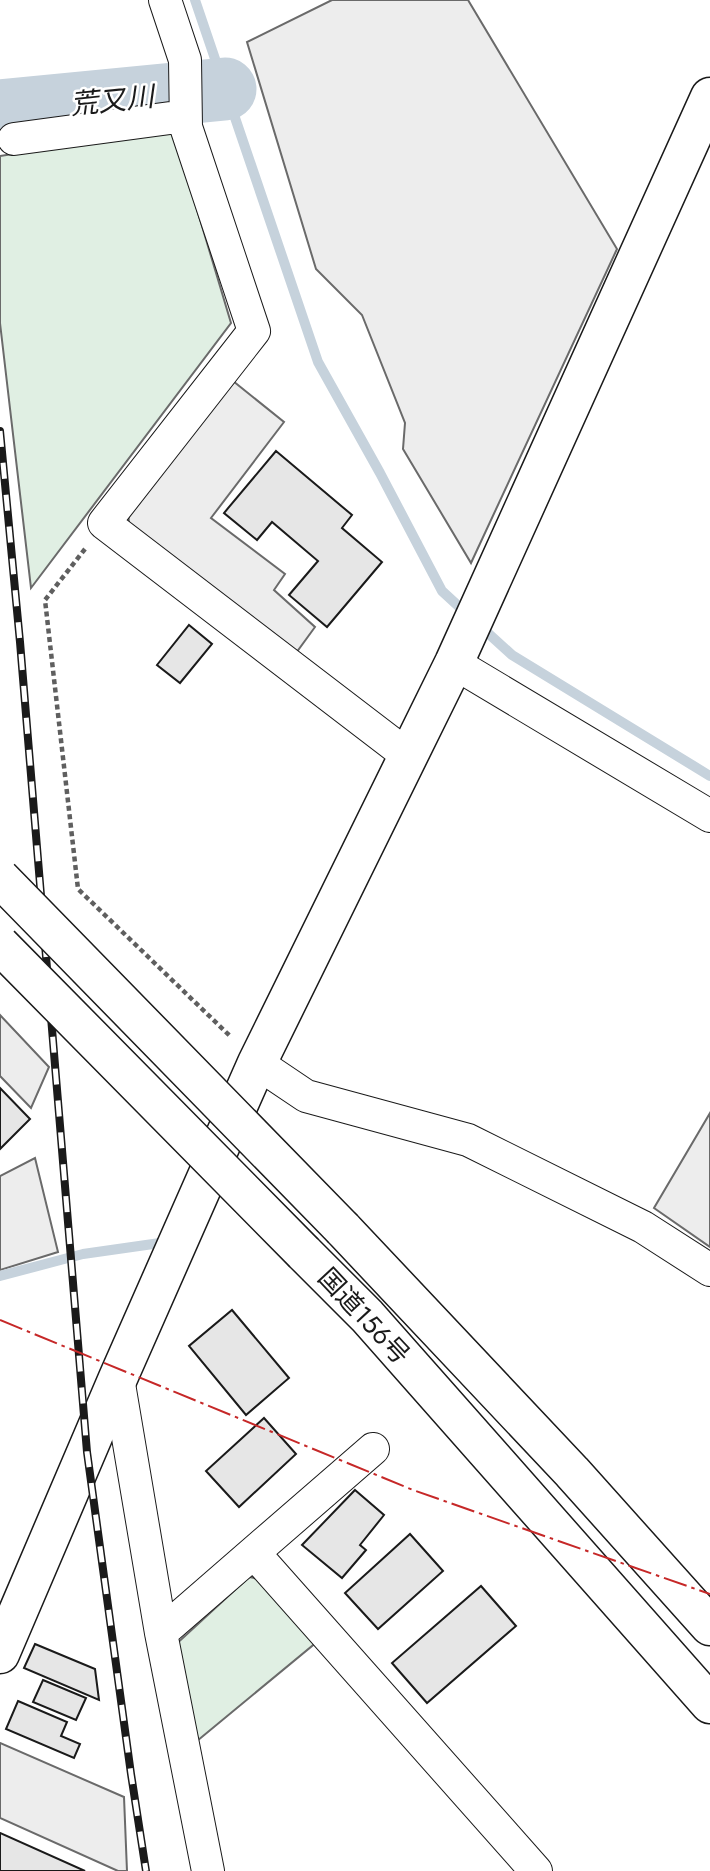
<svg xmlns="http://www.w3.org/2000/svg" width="710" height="1871" viewBox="0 0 710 1871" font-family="Jost,'Noto Sans JP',sans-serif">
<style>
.green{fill:#e0efe3;stroke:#6a6a6a;stroke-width:2}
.parking{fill:#ededed;stroke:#6a6a6a;stroke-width:2}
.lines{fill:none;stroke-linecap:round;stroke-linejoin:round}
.stream{stroke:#c6d2dc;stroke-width:10}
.river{stroke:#c6d2dc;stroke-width:63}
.building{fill:#e6e6e6;stroke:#1a1a1a;stroke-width:2}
.street-casing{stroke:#1a1a1a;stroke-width:34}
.secondary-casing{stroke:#1a1a1a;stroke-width:41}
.highway-casing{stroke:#1a1a1a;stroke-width:41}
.path{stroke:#5f5f5f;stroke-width:4.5;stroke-dasharray:5 3.5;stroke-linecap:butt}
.street{stroke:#fff;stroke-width:32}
.secondary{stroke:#fff;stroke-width:38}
.highway{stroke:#fff;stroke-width:38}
.rail-casing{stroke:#1a1a1a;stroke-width:8}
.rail{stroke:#fff;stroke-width:5;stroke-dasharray:16;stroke-linecap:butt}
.highway-bridge-casing{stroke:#1a1a1a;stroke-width:41;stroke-linecap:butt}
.highway-bridge{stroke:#fff;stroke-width:38}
.power{stroke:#c62828;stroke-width:2;stroke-dasharray:24 5 3.5 5;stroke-linecap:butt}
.labels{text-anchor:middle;stroke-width:5;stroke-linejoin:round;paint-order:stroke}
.street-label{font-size:26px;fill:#1a1a1a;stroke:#fff}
.water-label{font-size:28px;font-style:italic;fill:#1a1a1a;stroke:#fff}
</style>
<rect width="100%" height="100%" fill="#fff"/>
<path class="green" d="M173,129L231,323L31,588L0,323V156Z
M249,1577L267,1580L318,1641L197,1741L173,1647Z"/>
<path class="parking" d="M332,0H468L617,249L471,563L403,449L405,423L362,315L316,269L247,42Z
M233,381L284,422L211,518L285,574L274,590L315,627L296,653L129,525L128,507Z
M0,1015L49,1067L31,1108L0,1076Z
M710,1113V1247L654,1208Z
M35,1158L58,1252L0,1270V1176Z
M0,1743L124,1797L127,1871H118L0,1818Z"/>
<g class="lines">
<path class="stream" d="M195,0L318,362L380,473L442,591L467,614
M479,625L512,655L710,776
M0,1276L83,1254L160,1243"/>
<path class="river" d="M0,111L225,89"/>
</g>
<path class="building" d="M276,451L352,515L342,528L382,562L327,627L289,595L318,561L272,522L257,540L224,513Z
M189,625L212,644L180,683L157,665Z
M0,1088L30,1119L0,1149Z
M232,1310L289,1378L246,1415L189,1346Z
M264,1418L296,1454L239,1507L206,1471Z
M355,1490L384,1515L360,1545L366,1550L342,1578L302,1545Z
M410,1534L443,1571L378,1629L345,1593Z
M481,1586L516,1626L427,1703L392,1663Z
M35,1644L95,1669L99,1700L24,1668Z
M43,1680L86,1698L76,1720L33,1702Z
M18,1701L67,1722L61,1736L80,1744L74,1758L6,1729Z
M0,1833L85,1871H0Z"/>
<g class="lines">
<g class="street-casing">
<path id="street" d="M165,0L185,60L186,127L254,331L104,523L407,755
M14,139L185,116
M454,663L710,816
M257,1063L306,1096L468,1140L643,1227L710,1270
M118,1378L161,1633L208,1871
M254,1553L536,1871
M161,1633L373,1449"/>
</g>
<g class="secondary-casing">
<path id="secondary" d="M0,1654L118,1378L257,1063L454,663L710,97"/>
</g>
<g class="highway-casing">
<path id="highway" d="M343,1229L572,1472L710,1626
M304,1253L367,1316L710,1704"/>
</g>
<path class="path" d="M85,549L45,600L78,889L231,1037"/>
<use href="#street" class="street"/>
<use href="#secondary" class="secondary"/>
<use href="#highway" class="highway"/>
<g class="rail-casing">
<path id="rail" d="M0,431L20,642L87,1452L131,1774L146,1871"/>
</g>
<use href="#rail" class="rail"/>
<g class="highway-bridge-casing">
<path id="highway-bridge" d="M0,878L343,1229
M0,945L304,1253"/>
</g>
<use href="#highway-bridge" class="highway-bridge"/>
<path class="power" d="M0,1320L413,1490L710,1594"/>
</g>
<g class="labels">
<g class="street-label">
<text transform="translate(364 1316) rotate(47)" y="9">国道156号</text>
</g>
<g class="water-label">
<text transform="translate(112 100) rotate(-6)" y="10">荒又川</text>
</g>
</g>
</svg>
